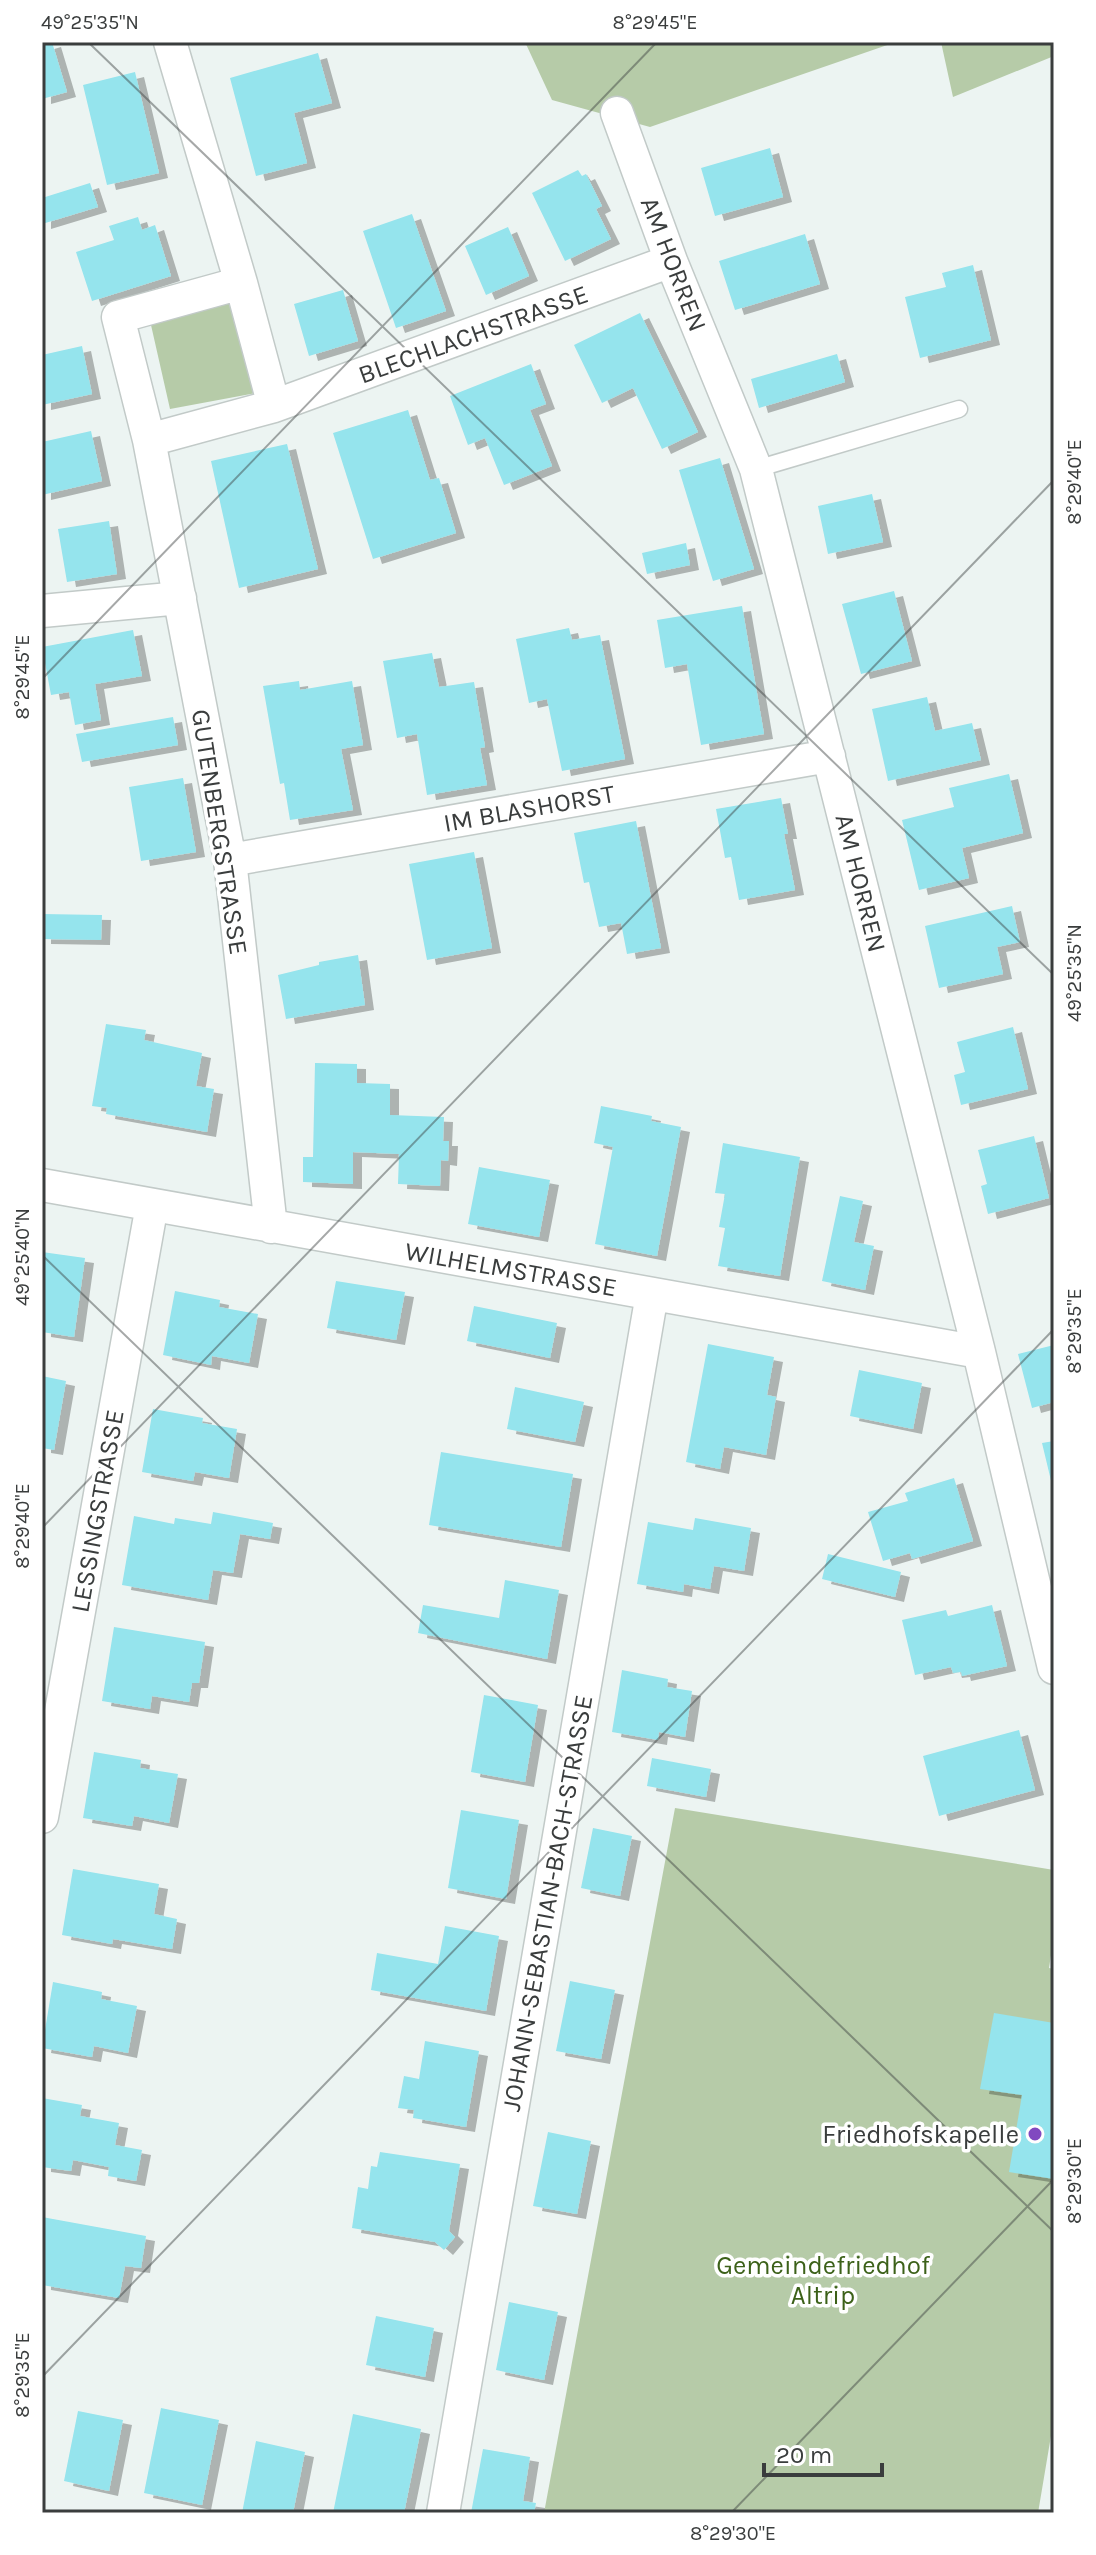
<svg xmlns="http://www.w3.org/2000/svg" width="1096" height="2555" viewBox="0 0 1096 2555" font-family="Karla,sans-serif">
<style>
.green{fill:#b6cba8}
.building{fill:#95e4ed;filter:url(#shadow)}
.lines{fill:none;stroke-linecap:round;stroke-linejoin:round}
.service-casing{stroke:#c2cac8;stroke-width:19}
.minor-casing{stroke:#c2cac8;stroke-width:35}
.service{stroke:#fff;stroke-width:16}
.minor{stroke:#fff;stroke-width:32}
.ticks{fill:none;stroke:#3a3d3d;stroke-width:2;stroke-opacity:0.45}
.poi-dot{fill:#8149c0;stroke:#fff;stroke-width:3}
.labels{text-anchor:middle;stroke-width:7;stroke-linejoin:round;paint-order:stroke}
.street-label{font-size:26px;fill:#3a3d3d;stroke:#fff}
.poi-label{font-size:26px;fill:#3a3d3d;stroke:#fff;text-anchor:end}
.park-label{font-size:26px;fill:#3c6119;stroke:#fff}
.neatline{fill:none;stroke:#3a3d3d;stroke-width:3}
.ticks-label{font-size:20px;text-anchor:middle;fill:#3a3d3d}
</style>
<defs>
<filter id="shadow"><feDropShadow dx="9" dy="5" stdDeviation="0" flood-color="#0004"/></filter>
</defs>
<rect width="100%" height="100%" fill="#ecf4f2"/>
<path class="green" d="M525,42H896L650,127L552,100Z
M941,42H1054V56L953,97Z
M231,302L256,393L170,409L151,325Z
M675,1808L1054,1870V1936L1049,1968L1054,1969V2418L1038,2513H544Z"/>
<path class="building" d="M52,42L67,92L42,99V45Z
M318,53L332,103L294,113L307,163L256,176L230,78Z
M135,72L159,173L107,185L83,85Z
M770,148L783,197L715,216L701,168Z
M578,170L582,176L586,174L602,206L596,209L611,239L565,261L532,193Z
M90,183L98,207L42,224V198Z
M412,214L446,311L396,328L363,231Z
M138,217L142,230L155,225L171,276L92,301L76,252L114,240L109,226Z
M508,227L529,276L486,295L465,246Z
M805,234L820,284L735,310L719,261Z
M973,265L991,340L920,358L905,297L946,287L942,273Z
M343,290L358,341L309,356L294,304Z
M640,313L698,432L662,449L633,388L602,403L574,345Z
M82,346L92,394L42,405V355Z
M837,354L845,382L759,408L751,379Z
M531,364L546,404L530,410L552,466L504,485L485,438L468,445L450,396Z
M408,410L430,480L439,478L456,533L373,559L333,433Z
M91,431L102,481L42,495V442Z
M287,444L318,569L239,588L211,461Z
M720,458L754,569L713,581L679,470Z
M872,494L883,542L828,554L818,506Z
M109,521L117,574L67,582L58,529Z
M686,543L690,565L647,574L642,553Z
M894,591L912,661L861,674L842,604Z
M742,606L764,734L701,745L687,664L665,668L657,620Z
M569,628L572,640L600,635L625,759L562,771L547,699L529,703L516,639Z
M133,630L142,676L95,684L101,720L75,725L69,692L51,695L42,647Z
M432,653L439,687L474,682L485,747L480,748L487,785L427,795L417,734L397,738L383,661Z
M299,681L300,690L352,681L363,745L341,749L353,810L290,820L284,783L280,784L263,686Z
M927,697L935,731L972,723L981,760L888,781L872,709Z
M173,717L178,745L82,762L76,734Z
M1009,774L1023,833L962,848L969,878L919,890L902,820L954,807L949,788Z
M183,778L196,852L141,861L129,787Z
M781,798L788,834H784L795,890L739,900L731,857L725,858L716,809Z
M636,821L661,948L627,954L621,923L599,927L589,882L584,883L574,833Z
M474,852L492,948L427,960L409,864Z
M1012,906L1020,942L997,947L1003,974L939,988L925,926Z
M42,914L102,915L101,940L42,939Z
M358,955L365,1005L286,1019L278,975L319,965V962Z
M106,1024L146,1030L144,1040L202,1053L196,1086L214,1089L207,1132L106,1114L107,1108L92,1106Z
M1013,1027L1028,1089L961,1105L954,1075L965,1072L957,1042Z
M315,1063L357,1064V1083L390,1084V1115L444,1117L443,1141H449L448,1161L441,1160L440,1186L398,1184L399,1154L353,1152V1184L303,1182V1157H313Z
M601,1106L652,1116L651,1121L681,1127L657,1256L595,1244L613,1147L594,1143Z
M1034,1136L1049,1198L988,1214L981,1186L987,1184L978,1150Z
M723,1143L800,1157L780,1276L718,1266L725,1228L719,1227L725,1194L715,1193Z
M479,1167L550,1180L539,1237L468,1224Z
M840,1196L863,1201L854,1242L874,1246L865,1290L822,1281Z
M42,1252L85,1258L74,1337L42,1332Z
M336,1281L405,1292L396,1340L327,1328Z
M175,1291L220,1300L219,1307L258,1314L249,1363L212,1356L211,1365L163,1355Z
M474,1306L557,1323L550,1358L467,1341Z
M708,1344L774,1357L767,1395L776,1397L766,1455L724,1447L720,1469L686,1462Z
M1054,1345V1402L1032,1408L1018,1354Z
M859,1370L922,1383L913,1429L850,1416Z
M42,1376L66,1381L54,1450L42,1448Z
M515,1387L584,1402L575,1442L507,1429Z
M153,1409L203,1418L202,1423L237,1429L229,1478L195,1472L193,1481L142,1472Z
M1054,1441V1489H1053L1042,1443Z
M441,1452L573,1474L561,1547L429,1525Z
M954,1478L973,1541L912,1559L910,1553L883,1561L868,1512L908,1501L905,1493Z
M213,1512L273,1523L270,1539L240,1534L233,1573L213,1570L208,1600L122,1585L134,1516L174,1524L175,1518L211,1524Z
M695,1518L751,1528L744,1571L714,1566L710,1589L684,1584L683,1592L637,1584L648,1522L693,1530Z
M828,1554L901,1572L895,1597L822,1579Z
M505,1580L559,1590L547,1659L418,1633L423,1605L499,1618Z
M992,1605L1007,1666L962,1676L961,1672L953,1673L951,1667L915,1675L902,1620L946,1610L948,1616Z
M114,1627L205,1642L199,1683H192L189,1702L152,1696L150,1709L102,1701Z
M622,1670L668,1679L667,1687L692,1691L685,1737L659,1732L658,1740L612,1732Z
M484,1695L538,1705L525,1782L471,1772Z
M1019,1730L1035,1790L939,1816L923,1756Z
M94,1752L141,1760L140,1768L178,1774L169,1823L134,1816L132,1826L83,1818Z
M652,1758L711,1769L706,1797L647,1786Z
M461,1810L519,1820L506,1899L448,1888Z
M593,1828L632,1836L620,1896L581,1888Z
M73,1869L159,1884L154,1914L177,1919L172,1949L113,1939L112,1944L62,1935Z
M445,1926L499,1936L486,2011L371,1990L377,1953L438,1964Z
M570,1981L615,1990L601,2059L556,2051Z
M53,1982L102,1992L101,1999L137,2006L128,2053L94,2046L92,2057L42,2048Z
M994,2013L1054,2023V2179L1009,2172L1022,2095L980,2089Z
M425,2041L479,2051L466,2127L413,2118L414,2110L398,2108L404,2076L419,2079Z
M42,2098L82,2105L80,2116L119,2123L115,2145L142,2150L136,2181L108,2176L109,2167L73,2160L71,2171L42,2167Z
M548,2132L591,2141L577,2214L533,2206Z
M380,2152L460,2164L449,2231L455,2237L444,2250L435,2242L352,2228L358,2187L368,2189L371,2166L377,2167Z
M42,2217L146,2236L141,2268L125,2266L119,2298L42,2285Z
M509,2302L558,2312L544,2380L496,2370Z
M376,2316L434,2328L425,2377L366,2365Z
M161,2408L219,2420L202,2505L144,2493Z
M78,2411L123,2420L109,2491L64,2481Z
M353,2414L421,2429L404,2513H333Z
M256,2441L305,2452L293,2513H242Z
M483,2449L530,2457L523,2501L536,2503L534,2513H471Z"/>
<g class="lines">
<g class="service-casing">
<path id="service" d="M756,469L959,409"/>
</g>
<g class="minor-casing">
<path id="minor" d="M170,42L241,283L118,317L149,440L230,860L271,1227
M617,113L671,261L756,469L979,1352L1054,1668
M274,406L671,261
M149,440L274,406L241,283
M42,611L180,598
M230,860L829,756
M42,1185L979,1352
M42,1817L152,1205
M443,2513L652,1294"/>
</g>
<use href="#service" class="service"/>
<use href="#minor" class="minor"/>
</g>
<path class="ticks" d="M88,42L1054,975M42,679L657,42M42,1255L1054,2232M42,1528L1054,480M42,2377L1054,1329M42,2512L43,2513M731,2513L1054,2179"/>
<circle class="poi-dot" cx="1035" cy="2134" r="8"/>
<g class="labels">
<g class="street-label">
<text transform="translate(674 264) rotate(69)" y="9">AM HORREN</text>
<text transform="translate(473 334) rotate(-20)" y="9">BLECHLACHSTRASSE</text>
<text transform="translate(529 808) rotate(-10)" y="9">IM BLASHORST</text>
<text transform="translate(220 832) rotate(81)" y="9">GUTENBERGSTRASSE</text>
<text transform="translate(861 883) rotate(76)" y="9">AM HORREN</text>
<text transform="translate(511 1269) rotate(10)" y="9">WILHELMSTRASSE</text>
<text transform="translate(97 1511) rotate(-80)" y="9">LESSINGSTRASSE</text>
<text transform="translate(547 1903) rotate(-80)" y="9">JOHANN-SEBASTIAN-BACH-STRASSE</text>
</g>
<g class="poi-label">
<text x="1019" y="2143">Friedhofskapelle</text>
</g>
<g class="park-label">
<text x="823" y="2274">Gemeindefriedhof<tspan x="823" dy="30">Altrip</tspan></text>
</g>
</g>
<rect width="1096" height="2555" fill="none" stroke="#ffffff" stroke-width="88"/>
<path d="M764 2463v12h118v-12" fill="none" stroke="#3a3d3d" stroke-width="4"/>
<text x="776" y="2463" font-size="24" fill="#3a3d3d" stroke="#ffffff" stroke-width="6" paint-order="stroke">20 m</text>
<rect x="44" y="44" width="1008" height="2467" class="neatline"/>
<g class="ticks-label">
<text x="90" y="29">49°25'35"N</text>
<text x="655" y="29">8°29'45"E</text>
<text transform="translate(1074 482) rotate(-90)" y="7">8°29'40"E</text>
<text transform="translate(22 677) rotate(-90)" y="7">8°29'45"E</text>
<text transform="translate(1074 973) rotate(-90)" y="7">49°25'35"N</text>
<text transform="translate(22 1257) rotate(-90)" y="7">49°25'40"N</text>
<text transform="translate(1074 1331) rotate(-90)" y="7">8°29'35"E</text>
<text transform="translate(22 1526) rotate(-90)" y="7">8°29'40"E</text>
<text transform="translate(1074 2181) rotate(-90)" y="7">8°29'30"E</text>
<text transform="translate(22 2375) rotate(-90)" y="7">8°29'35"E</text>
<text x="733" y="2540">8°29'30"E</text>
</g>
</svg>
